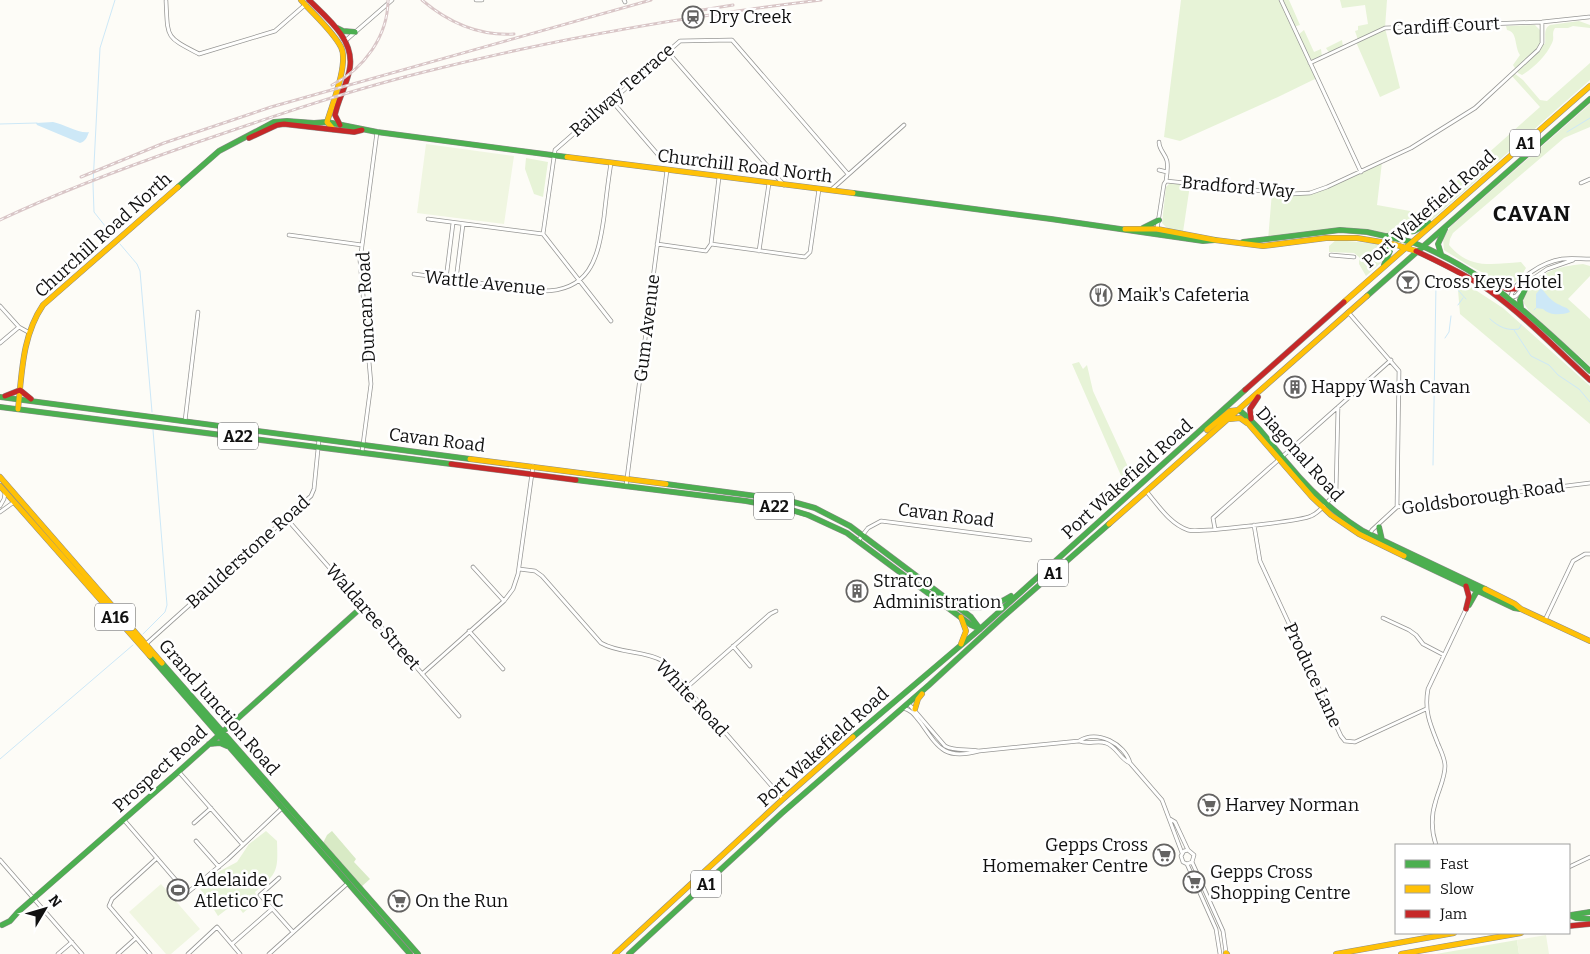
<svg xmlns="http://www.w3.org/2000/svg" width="1590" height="954" viewBox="0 0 1590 954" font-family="Bitter,serif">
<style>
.green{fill:#e7f3d7}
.forest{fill:#d8eac5}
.pitch{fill:#f0f6e1}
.water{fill:#cde8f7}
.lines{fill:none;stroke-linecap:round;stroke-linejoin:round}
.stream{stroke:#cde8f7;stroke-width:1}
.street-casing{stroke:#979795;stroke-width:4.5}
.fast-casing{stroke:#8e8d8b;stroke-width:6}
.slow-casing{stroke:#8e8d8b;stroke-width:6}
.jam-casing{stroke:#8e8d8b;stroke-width:6}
.street{stroke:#fffffe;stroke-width:3}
.fast{stroke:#4caf50;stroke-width:5}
.slow{stroke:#ffc107;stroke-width:5}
.jam{stroke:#c62828;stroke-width:5}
.rail-casing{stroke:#d9c6c7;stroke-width:3}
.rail{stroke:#fff;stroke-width:1;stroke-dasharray:4;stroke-linecap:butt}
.labels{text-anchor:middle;stroke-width:5;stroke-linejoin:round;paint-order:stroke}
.shield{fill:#fff;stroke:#585858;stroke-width:1}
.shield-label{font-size:16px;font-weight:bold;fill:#111}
.poi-label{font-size:18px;fill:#111;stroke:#fff;text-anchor:start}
.street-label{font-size:18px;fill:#111;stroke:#fff}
.district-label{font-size:22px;font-weight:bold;letter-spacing:1px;fill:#111;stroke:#fff}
</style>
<rect width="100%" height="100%" fill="#fdfcf7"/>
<path class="green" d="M1181,0H1289L1300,25L1293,27L1298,35L1304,30L1314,52L1321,49L1322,57L1310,63L1317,78L1278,97L1180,141L1164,137Z
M1340,0H1387L1385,28L1400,88L1380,97L1356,42L1358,40L1355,31L1358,30V26L1368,24L1365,5L1342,8Z
M1579,21L1590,25V28L1573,26L1568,28H1555C1551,34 1555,37 1552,43C1546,56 1535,67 1522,75L1518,73L1513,65L1520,55C1514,46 1518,32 1507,30L1506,26L1535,25L1540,30V43L1545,44C1546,37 1543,29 1550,25Z
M1342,40L1343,47L1330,54L1326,48Z
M1590,63V80L1426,225L1388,236L1329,231L1268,240L1272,192L1291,194L1310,193L1382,162L1377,205L1421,213L1540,107L1511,75L1514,73L1523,80L1540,100L1547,101Z
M1590,104V127L1564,138L1453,233L1450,239L1449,245C1470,270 1492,264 1521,262L1526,268L1520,278L1509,286L1504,284L1468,265L1444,250L1443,239L1450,227Z
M526,158L548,162L543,197L534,194L525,169Z
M1170,183L1190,185L1183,232L1168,229L1162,223L1166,187Z
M1336,240L1379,244L1382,245L1387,251L1383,261L1366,276L1359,264V257L1354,253L1329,252V246Z
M1583,264L1590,266V276L1568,299L1590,319V366L1529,311L1523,302C1528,274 1559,266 1583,264Z
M1457,278L1503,308L1590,386V424L1460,314Z
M1079,362L1083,369L1087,365L1093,391L1135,482L1126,487L1072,364Z
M266,831L277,841C278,871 278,873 255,892L258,900L243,913L235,903L218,916L211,905V898L206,897L200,889L220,871L237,862L249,844Z
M1517,940L1519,954H1436Z"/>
<path class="forest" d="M332,831L356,859L354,862L370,879L361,887L323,843L327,835Z"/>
<path class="pitch" d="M426,144L514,156L504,224L417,213Z
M161,884L200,929L171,954H166L129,912Z
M1546,935L1549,954H1519L1517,940Z"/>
<path class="water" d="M53,122C63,124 80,134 89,132C87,137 86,141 80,143L37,125L36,123Z
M1541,288C1547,295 1551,301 1560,305C1565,308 1568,307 1570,312C1562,315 1550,316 1543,309L1536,308V294Z"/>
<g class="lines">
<path class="stream" d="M0,124L37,123
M1567,132L1590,118
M113,236L94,212L93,184L100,48L115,0
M120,244L137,264L140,271L152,412
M1458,305L1463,298
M1534,310L1536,308
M1490,319C1499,327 1507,331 1519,329L1521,325
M1514,330L1531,356L1549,365L1558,375L1579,389L1590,402
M1445,338L1449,332L1451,316
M1433,465L1436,284C1449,275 1458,291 1466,299
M143,634L165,612L167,605L153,430
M0,759L133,645"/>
<g class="street-casing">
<path id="street" d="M476,0H482
M624,0L625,2
M1281,0L1361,172
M166,1C168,39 165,36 199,54L275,31L306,4
M345,41L392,0
M668,52L784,185
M1310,63L1385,28L1542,22L1589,17
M611,100L660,157
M1159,142C1159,150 1165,153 1167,161C1168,167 1167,175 1166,181
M1159,170L1167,172
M1581,183L1590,179
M831,190L904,125
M428,219L543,234L555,150L680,41L732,40L848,174
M1157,229L1164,184L1166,181L1291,194L1310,193L1327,187L1411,148L1475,108L1538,50L1542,43V22
M543,234L611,321
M289,235L362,245
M657,244L706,251L711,244L719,177
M711,244L805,257L810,252L819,189
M759,251L769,183
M1331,255L1354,257
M414,274L538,291C590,293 598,259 604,217C606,199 608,181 611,163
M446,279L453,223
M456,280L463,224
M1528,282L1547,269L1573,260
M1510,298C1516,278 1543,262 1562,259C1571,258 1581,259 1590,259
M1510,298L1516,296L1524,287
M0,306L19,327L28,332
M1348,312L1399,371L1397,507
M0,343L19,327
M185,421L198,312
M362,452L371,384L360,261L377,132
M626,486L667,170
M1146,491C1158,505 1170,524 1188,530C1197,533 1301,521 1311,516C1321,512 1329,500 1336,492L1338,407
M0,506L4,499L5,493
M0,512L14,502
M286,518L459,716
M1254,525L1260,561L1341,736L1345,741L1355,742L1426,709
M1215,529L1213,518L1391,360
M1369,535L1372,530L1397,507L1590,483
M858,541L868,528L881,521L1030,540
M473,567L504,601
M519,569L535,571L542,576L601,643C620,654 644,650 663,661L783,799
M1383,618L1409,630L1416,635L1423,644L1444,655
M1545,620L1573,561L1585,554H1590
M469,631L503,669
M146,644L311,496L314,489L319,439
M733,646L750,666
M422,674L504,601L513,589L518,574L533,466
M686,688L770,614L776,611
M908,703L945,746C956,752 966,748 978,751
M903,708C912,710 915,716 921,723C939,749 945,760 979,751L1079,741C1097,729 1125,744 1130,763L1162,800L1182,853
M1079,741C1088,745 1097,740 1106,743C1117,747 1120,759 1130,763
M179,772L243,845
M1170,819L1175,822L1188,850L1194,855L1192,862L1187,864L1183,862L1181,856L1184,851L1188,850
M124,820L187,893L228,859L281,809
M194,823L211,808
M196,841L219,867
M1436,845C1431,830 1431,815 1436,800C1439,789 1445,778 1445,766C1445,759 1441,751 1438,744C1430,724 1424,711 1428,689L1466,609
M0,860L82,954
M1192,862L1223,931L1226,952
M1187,864L1216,929L1220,954
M1569,867L1590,857
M279,878L260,895L293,932
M232,944L272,909
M58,954L72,942
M118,954L136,938
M150,954L109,906L112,899L157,858
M188,954L217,927L240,954
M269,954L348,883"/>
</g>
<g class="fast-casing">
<path id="fast" d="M337,28L343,31L355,32
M178,187L219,151L274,122L287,121L314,123L327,122L377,132L567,157
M853,193L1051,219L1203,241L1215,240
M1143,228L1159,220
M1388,236L1414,231L1429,223
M1243,242L1340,230L1367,232L1412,242
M1412,242C1486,271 1533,318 1590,371
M1441,254L1438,244L1445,229
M1384,265L1390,251L1386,242
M1367,296L1590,99
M1521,308L1520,300L1529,281
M0,397L470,459
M0,407L451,464
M1239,410C1259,425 1272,446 1288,464C1310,491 1334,513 1363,531L1485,589
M576,480L746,501L788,509L808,515L847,533L971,625L980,629
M666,484L786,500L815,508L850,526L971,617L980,629
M1379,527L1382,540
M1404,556L1514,608L1520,609
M954,604C976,610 992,608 1011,596
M1469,605L1477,591
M150,656L410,954
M162,663L418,954
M853,737L980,629L1245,390
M209,744L220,743L227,746
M1569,915L1576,918L1590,919
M1571,915L1590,912
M2,925L10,921L18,912L178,772L363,606
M629,954L782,813L929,685L1004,616L1109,524"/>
</g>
<g class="slow-casing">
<path id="slow" d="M301,0C314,15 332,30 341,47C349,63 332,105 327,122L333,129
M567,157L853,193
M1125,229H1157L1215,240L1263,246L1326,238H1357L1393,244L1416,251
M1344,302L1590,86
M18,409C22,373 22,336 43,305L178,187
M1230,419L1240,418L1247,423
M1246,421L1312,497L1331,515L1359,534L1404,556
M1207,430L1230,411L1239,410
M470,459L666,484
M0,477L162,663
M0,486L150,656
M1109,524L1367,296
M1485,589L1515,604L1521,609L1590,641
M961,617L966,631L961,644
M915,709L918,699L922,694
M1226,953L1227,954
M615,954L783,799L853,737
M1336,954L1454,933
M1401,954L1521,933"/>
</g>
<g class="jam-casing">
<path id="jam" d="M309,0C327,18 354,39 350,67C348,83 338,99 335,115L340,125
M249,138L277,125L284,124L354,132L362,130
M1416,251C1441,263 1467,275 1490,291C1526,317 1557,350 1590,380
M1495,283L1507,289H1515
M1245,390L1344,302
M5,396L20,390L31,399
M1251,419L1250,409L1258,397
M451,464L576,480
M1466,586L1469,597L1466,609
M1569,926L1590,924"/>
</g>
<use href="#street" class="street"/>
<use href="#fast" class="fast"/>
<use href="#slow" class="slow"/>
<use href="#jam" class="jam"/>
<g class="rail-casing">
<path id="rail" d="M422,0C449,23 478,36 514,34
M684,13L733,5
M332,85C364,69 388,36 388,0
M81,177L164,143L271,107L651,0
M0,220C63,190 129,166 195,143C271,117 347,91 424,72C554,39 688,16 821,0"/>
</g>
<use href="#rail" class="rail"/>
</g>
<defs>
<g id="station-ring" transform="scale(1.125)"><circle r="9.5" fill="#fff" stroke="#646362" stroke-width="1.5"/><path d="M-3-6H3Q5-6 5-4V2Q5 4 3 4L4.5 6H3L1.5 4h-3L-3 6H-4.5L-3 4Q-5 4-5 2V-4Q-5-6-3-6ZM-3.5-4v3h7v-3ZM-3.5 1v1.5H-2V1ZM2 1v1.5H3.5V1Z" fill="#646362"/></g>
<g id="bar-ring" transform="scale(1.125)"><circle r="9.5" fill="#fff" stroke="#646362" stroke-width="1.5"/><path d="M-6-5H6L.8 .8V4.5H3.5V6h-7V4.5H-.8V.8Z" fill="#646362"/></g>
<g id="restaurant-ring" transform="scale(1.125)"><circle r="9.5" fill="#fff" stroke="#646362" stroke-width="1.5"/><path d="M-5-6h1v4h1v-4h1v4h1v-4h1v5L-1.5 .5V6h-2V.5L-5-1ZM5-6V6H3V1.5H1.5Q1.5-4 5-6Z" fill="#646362"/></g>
<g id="building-ring" transform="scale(1.125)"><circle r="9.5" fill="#fff" stroke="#646362" stroke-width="1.5"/><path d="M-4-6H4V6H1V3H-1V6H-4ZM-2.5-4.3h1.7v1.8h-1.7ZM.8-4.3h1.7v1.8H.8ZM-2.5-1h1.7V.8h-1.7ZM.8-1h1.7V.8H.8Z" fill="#646362"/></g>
<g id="supermarket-ring" transform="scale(1.125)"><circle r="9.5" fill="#fff" stroke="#646362" stroke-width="1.5"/><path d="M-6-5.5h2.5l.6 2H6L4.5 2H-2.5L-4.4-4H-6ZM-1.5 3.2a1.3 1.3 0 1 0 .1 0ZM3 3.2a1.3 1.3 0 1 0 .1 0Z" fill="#646362"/></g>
<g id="stadium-ring" transform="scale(1.125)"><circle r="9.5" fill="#fff" stroke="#646362" stroke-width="1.5"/><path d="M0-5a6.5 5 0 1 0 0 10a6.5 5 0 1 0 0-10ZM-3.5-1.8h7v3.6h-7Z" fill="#646362"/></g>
</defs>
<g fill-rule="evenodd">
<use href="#station-ring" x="693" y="17"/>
<use href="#bar-ring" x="1408" y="282"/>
<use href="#restaurant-ring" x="1101" y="295"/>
<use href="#building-ring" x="1295" y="387"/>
<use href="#building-ring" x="857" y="591"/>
<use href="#supermarket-ring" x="1209" y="805"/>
<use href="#supermarket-ring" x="1164" y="855"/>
<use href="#supermarket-ring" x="1194" y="882"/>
<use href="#stadium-ring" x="178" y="890"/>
<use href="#supermarket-ring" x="399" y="901"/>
</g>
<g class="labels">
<g class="shield">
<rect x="1510" y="129.5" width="30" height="27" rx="4"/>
<rect x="218" y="422.5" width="40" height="27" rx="4"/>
<rect x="754" y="492.5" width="40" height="27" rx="4"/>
<rect x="1038" y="559.5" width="30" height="27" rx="4"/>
<rect x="95" y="603.5" width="40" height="27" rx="4"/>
<rect x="691" y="870.5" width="30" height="27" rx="4"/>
</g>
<g class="shield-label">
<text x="1525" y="149">A1</text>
<text x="238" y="442">A22</text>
<text x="774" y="512">A22</text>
<text x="1053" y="579">A1</text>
<text x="115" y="623">A16</text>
<text x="706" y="890">A1</text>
</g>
<g class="poi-label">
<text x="709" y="23">Dry Creek</text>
<text x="1424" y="288">Cross Keys Hotel</text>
<text x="1117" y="301">Maik's Cafeteria</text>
<text x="1311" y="393">Happy Wash Cavan</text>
<text x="873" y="587">Stratco<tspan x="873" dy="21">Administration</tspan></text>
<text x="1225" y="811">Harvey Norman</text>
<text x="1148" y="851" text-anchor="end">Gepps Cross<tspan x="1148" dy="21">Homemaker Centre</tspan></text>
<text x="1210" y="878">Gepps Cross<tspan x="1210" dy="21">Shopping Centre</tspan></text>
<text x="194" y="886">Adelaide<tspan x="194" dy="21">Atletico FC</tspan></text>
<text x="415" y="907">On the Run</text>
</g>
<g class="street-label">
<text transform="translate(1446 26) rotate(-3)" y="6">Cardiff Court</text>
<text transform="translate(622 90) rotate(-41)" y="6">Railway Terrace</text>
<text transform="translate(745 166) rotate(7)" y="6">Churchill Road North</text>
<text transform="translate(1238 187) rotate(5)" y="6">Bradford Way</text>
<text transform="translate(1429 209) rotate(-41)" y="6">Port Wakefield Road</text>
<text transform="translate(103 235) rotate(-42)" y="6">Churchill Road North</text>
<text transform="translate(485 283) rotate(6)" y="6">Wattle Avenue</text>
<text transform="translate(366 307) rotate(-93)" y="6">Duncan Road</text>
<text transform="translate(647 328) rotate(-83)" y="6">Gum Avenue</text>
<text transform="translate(437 440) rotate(7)" y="6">Cavan Road</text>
<text transform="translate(1300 454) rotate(48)" y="6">Diagonal Road</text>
<text transform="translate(1127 479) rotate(-42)" y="6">Port Wakefield Road</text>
<text transform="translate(1483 497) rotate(-8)" y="6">Goldsborough Road</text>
<text transform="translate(946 515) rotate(7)" y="6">Cavan Road</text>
<text transform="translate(248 552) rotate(-42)" y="6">Baulderstone Road</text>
<text transform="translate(373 617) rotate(49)" y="6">Waldaree Street</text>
<text transform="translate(1313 675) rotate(65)" y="6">Produce Lane</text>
<text transform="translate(692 698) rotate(47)" y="6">White Road</text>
<text transform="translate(219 707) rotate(49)" y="6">Grand Junction Road</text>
<text transform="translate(823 747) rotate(-42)" y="6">Port Wakefield Road</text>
<text transform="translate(160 769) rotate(-42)" y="6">Prospect Road</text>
</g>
<g class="district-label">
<text x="1532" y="221">CAVAN</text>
</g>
</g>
<rect x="1395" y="844" width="175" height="90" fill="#ffffff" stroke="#a0a0a0"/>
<rect x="1405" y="860" width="25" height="8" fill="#4caf50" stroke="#a0a0a0"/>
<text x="1440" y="869" font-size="15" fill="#111111">Fast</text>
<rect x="1405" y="885" width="25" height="8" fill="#ffc107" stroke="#a0a0a0"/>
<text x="1440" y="894" font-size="15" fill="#111111">Slow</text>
<rect x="1405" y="910" width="25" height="8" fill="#c62828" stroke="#a0a0a0"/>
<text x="1440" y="919" font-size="15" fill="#111111">Jam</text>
<g transform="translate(45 909) rotate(52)" stroke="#ffffff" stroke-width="4" paint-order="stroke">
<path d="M0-4L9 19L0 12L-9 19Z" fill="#111111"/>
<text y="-8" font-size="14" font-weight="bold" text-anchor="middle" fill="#111111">N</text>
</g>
</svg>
